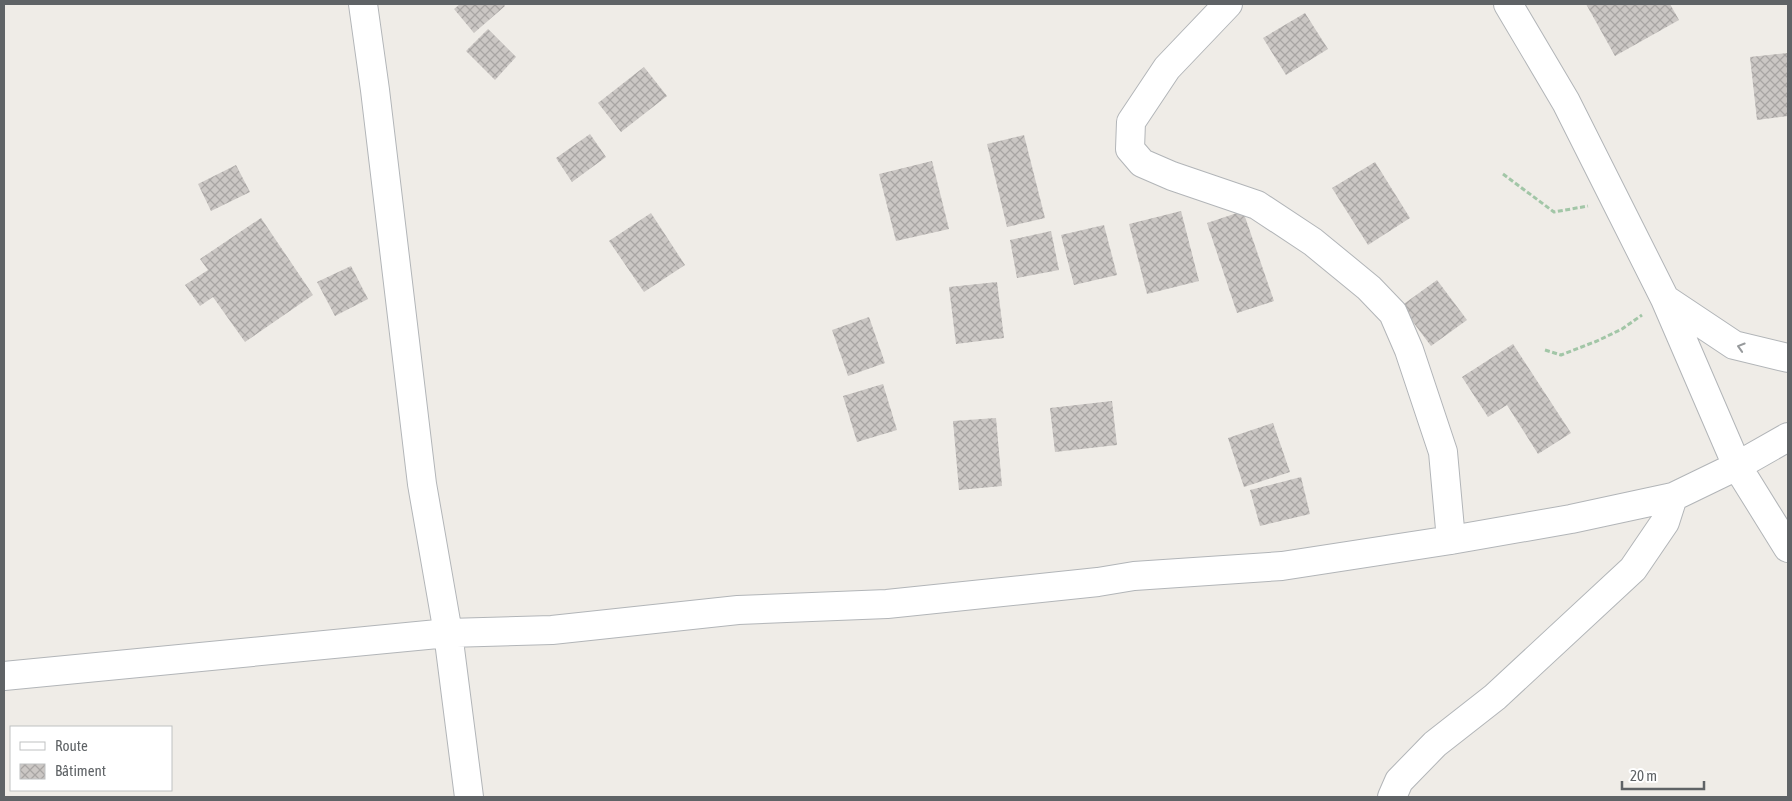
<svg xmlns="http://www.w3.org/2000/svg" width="1792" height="801" viewBox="0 0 1792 801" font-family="'Asap Condensed',sans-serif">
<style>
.building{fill:url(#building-cross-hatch)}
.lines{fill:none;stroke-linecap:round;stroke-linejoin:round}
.minor-casing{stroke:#b2b5b8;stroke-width:30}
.path{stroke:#a2c6a7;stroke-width:3;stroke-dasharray:5 2.5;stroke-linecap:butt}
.minor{stroke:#fff;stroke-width:28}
.oneway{stroke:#979a9c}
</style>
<defs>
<pattern id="building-cross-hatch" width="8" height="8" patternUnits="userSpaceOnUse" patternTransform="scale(1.25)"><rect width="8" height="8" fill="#cbc7c4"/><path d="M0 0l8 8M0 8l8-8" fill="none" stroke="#a8a5a3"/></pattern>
</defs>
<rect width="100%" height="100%" fill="#efece7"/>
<path class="building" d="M460,4H503L505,6L474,33L454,9Z
M1586,4H1670L1679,20L1615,56Z
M1305,13L1328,49L1286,75L1263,38Z
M488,29L516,57L495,80L466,51Z
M1788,53V116L1757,120L1750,57Z
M644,67L667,96L621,132L598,103Z
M590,134L606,157L572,182L556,158Z
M1024,135L1045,218L1007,227L987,144Z
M932,161L949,229L896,241L879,174Z
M1375,162L1410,218L1368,245L1332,188Z
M236,165L250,192L211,211L198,184Z
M1181,211L1199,281L1147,294L1129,224Z
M1243,211L1274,301L1237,313L1207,223Z
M651,213L685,265L644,292L609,241Z
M261,218L313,295L245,342L213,297L200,306L185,285L208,270L200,259Z
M1104,225L1117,275L1074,285L1061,235Z
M1051,231L1059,270L1017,278L1010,240Z
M351,266L368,299L335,316L317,282Z
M1437,280L1467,320L1431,346L1401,306Z
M997,282L1004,338L956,344L949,287Z
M869,317L885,363L848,376L832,330Z
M1513,344L1571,433L1538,454L1507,405L1488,417L1462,377Z
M883,384L897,430L857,442L843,396Z
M1112,401L1117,445L1055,452L1050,408Z
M996,418L1002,486L959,490L953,421Z
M1273,423L1290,472L1244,487L1228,438Z
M1301,477L1310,514L1260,526L1250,490Z"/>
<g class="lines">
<g class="minor-casing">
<path id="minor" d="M363,4L375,90L422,484L448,633L469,797
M1228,4L1167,68L1131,122L1130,149L1142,163L1172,176L1257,205L1313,242L1369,288L1393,313L1409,350L1443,452L1451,540
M1508,4L1566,102L1665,299L1737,466L1788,548
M1665,299L1734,345L1788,358
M4,676L448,633L552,630L738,610L887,604L1098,582L1134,576L1282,566L1451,540L1571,519L1673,497L1737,466L1788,437
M1392,797L1399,781L1435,744L1495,697L1633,569L1665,522L1673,497"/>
</g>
<path class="path" d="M1503,174L1554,212L1588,206
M1545,350L1561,355L1597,341L1622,329L1642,315"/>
<use href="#minor" class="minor"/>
</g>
<defs><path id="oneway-chevron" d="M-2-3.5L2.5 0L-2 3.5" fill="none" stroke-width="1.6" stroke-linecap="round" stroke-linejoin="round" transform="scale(1.25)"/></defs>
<use class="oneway" href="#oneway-chevron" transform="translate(1741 347) rotate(-163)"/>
<rect width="1792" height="801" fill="none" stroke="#5f6366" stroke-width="10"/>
<rect x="10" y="726" width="162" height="65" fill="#ffffff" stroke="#bfc1c2"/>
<rect x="20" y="742" width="25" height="8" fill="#ffffff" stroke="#bfc1c2"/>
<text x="55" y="751" font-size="15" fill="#5f6366">Route</text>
<rect x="20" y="764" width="25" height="15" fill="url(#building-cross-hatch)" stroke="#bfc1c2"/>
<text x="55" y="776" font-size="15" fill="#5f6366">Bâtiment</text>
<path d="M1622 781v8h82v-8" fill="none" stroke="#5f6366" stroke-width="2.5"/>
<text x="1630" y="781" font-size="15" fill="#5f6366" stroke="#ffffff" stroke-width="4" paint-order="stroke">20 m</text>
</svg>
